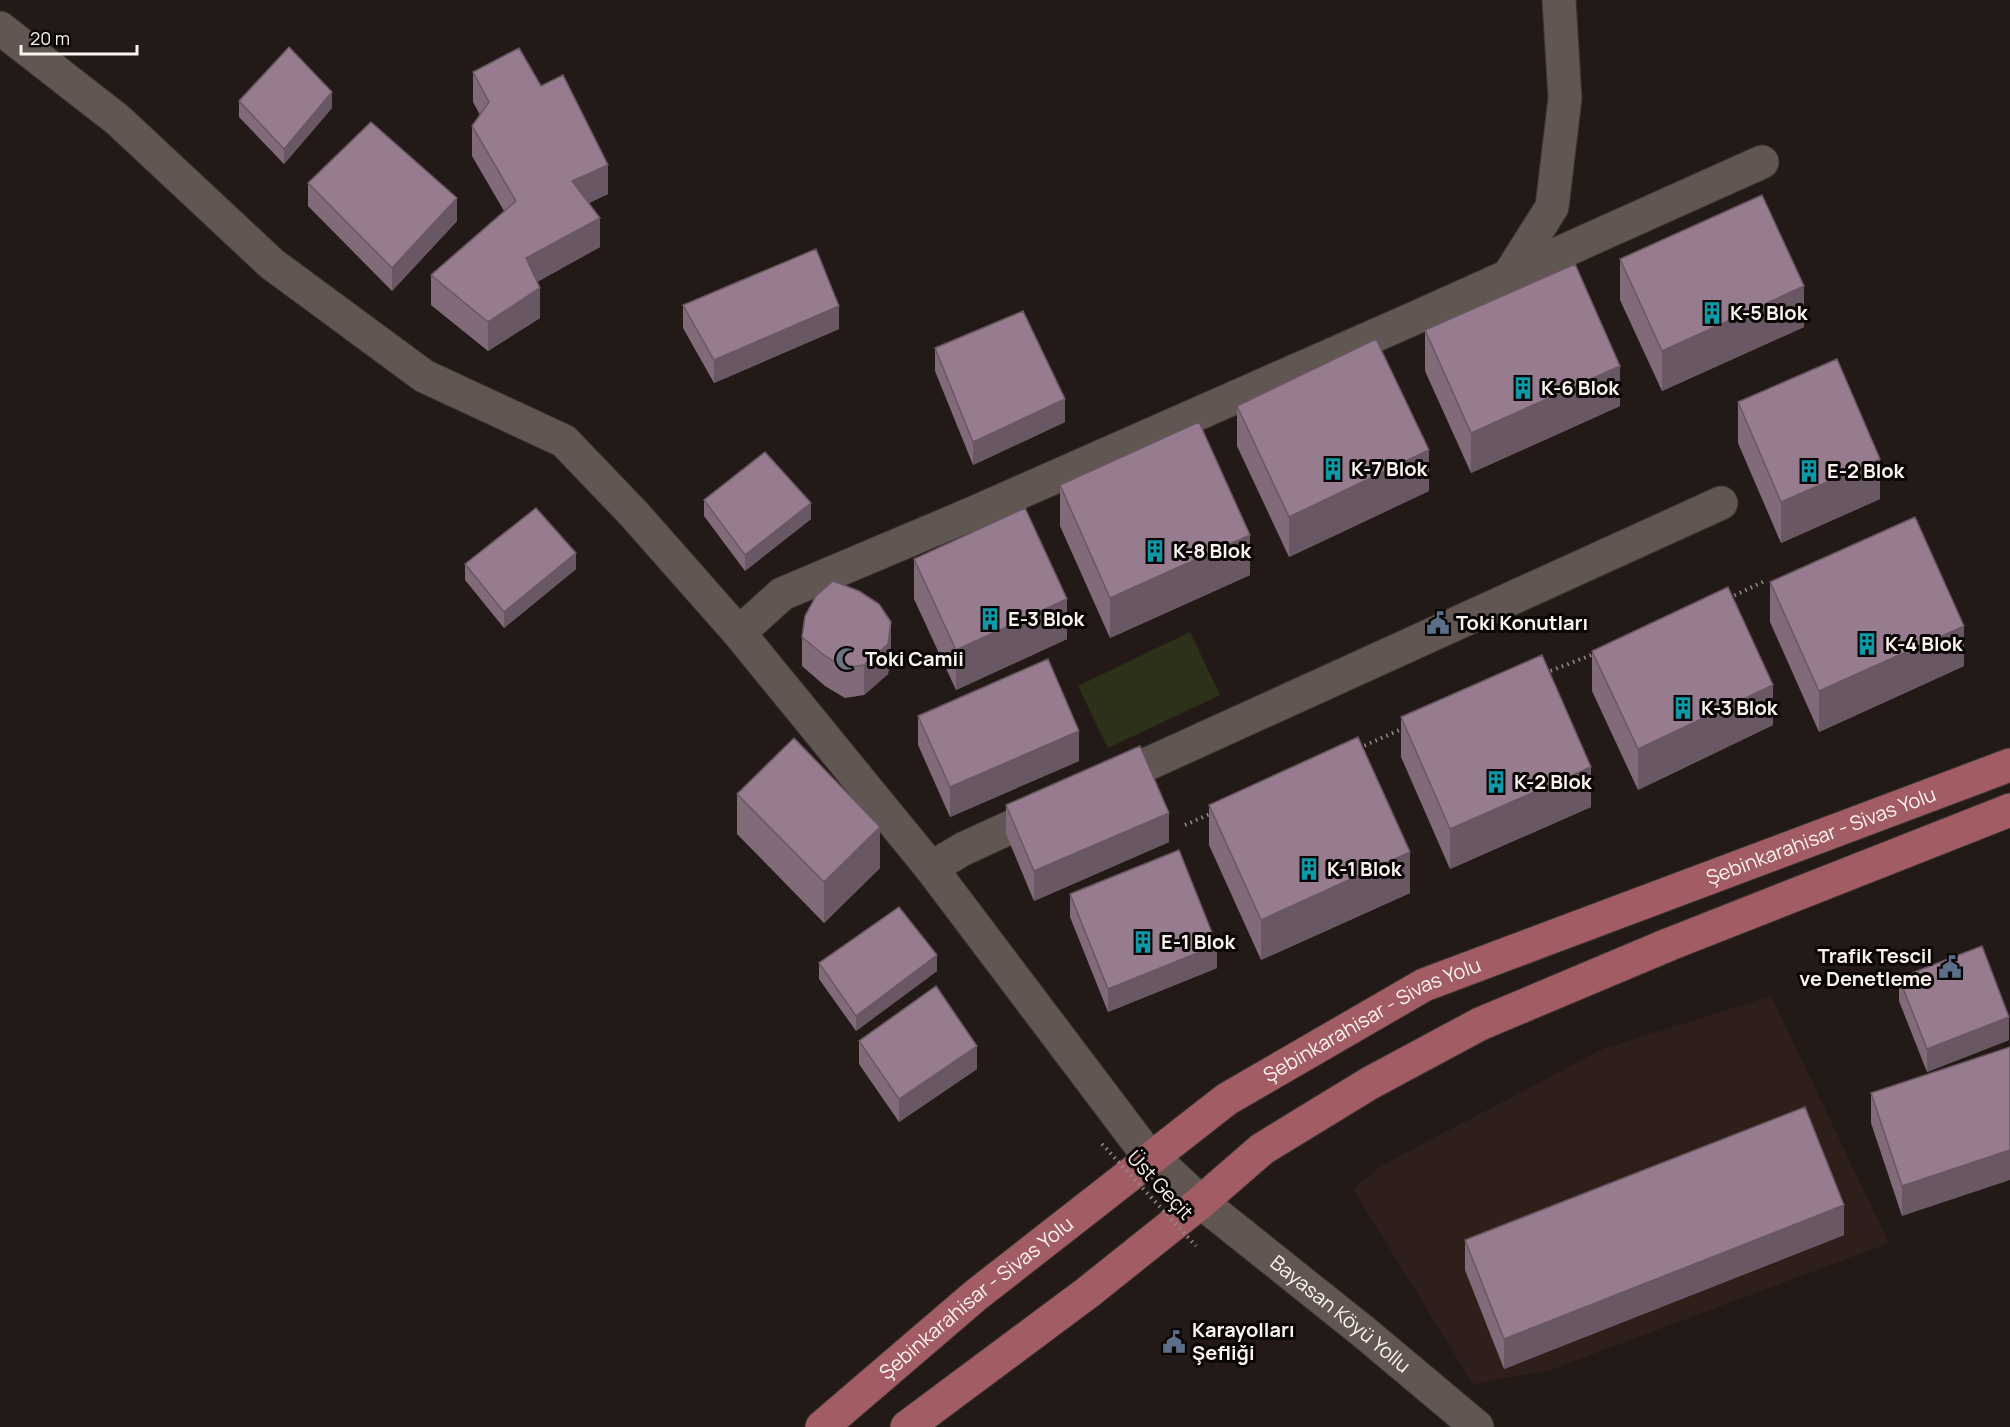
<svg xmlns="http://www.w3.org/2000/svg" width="2010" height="1427" viewBox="0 0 2010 1427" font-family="Manrope,sans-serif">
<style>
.built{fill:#2f1f1a}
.green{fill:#2d311a}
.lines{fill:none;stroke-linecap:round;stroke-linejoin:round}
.minor-casing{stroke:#3c3532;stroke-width:35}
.major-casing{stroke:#3c3532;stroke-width:35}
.path{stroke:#938b88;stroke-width:4;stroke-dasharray:1.5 4.5;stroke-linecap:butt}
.minor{stroke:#615651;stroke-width:33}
.major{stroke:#a25c64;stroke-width:33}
.path-bridge{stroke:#938b88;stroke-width:4;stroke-dasharray:1.5 4.5;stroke-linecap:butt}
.wall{fill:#816b7a}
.shaded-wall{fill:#695763}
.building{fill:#967c8e;stroke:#695763;stroke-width:1.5}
.labels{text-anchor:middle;stroke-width:6;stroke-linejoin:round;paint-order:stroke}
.poi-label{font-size:20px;font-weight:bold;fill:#faf3f0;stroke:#0a0605;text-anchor:start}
.street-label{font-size:20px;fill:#faf3f0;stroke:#0a0605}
</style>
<rect width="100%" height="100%" fill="#231a17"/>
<path class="built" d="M1771,996L1889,1243L1550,1370L1473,1384L1353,1189L1381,1166L1603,1049Z"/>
<path class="green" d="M1190,632L1220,695L1108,748L1078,686Z"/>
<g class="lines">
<g class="minor-casing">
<g id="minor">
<path d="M0,28L118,120L272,264L424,376L564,441L634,514L739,633L931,868"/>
<path d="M1509,275L1552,207L1565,98L1559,0"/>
<path d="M739,633L782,594L971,514L1417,317L1762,162"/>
<path d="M1108,782L1721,503"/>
<path id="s1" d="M1048,810L963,849L931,868L1141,1146L1201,1202L1365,1333L1477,1427"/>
</g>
</g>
<g class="major-casing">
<g id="major">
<path id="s2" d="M822,1427L976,1295L1227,1099L1424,985L2010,765"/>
<path d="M907,1427L1087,1293L1201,1202L1262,1149L1370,1083L1480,1024L1670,944L2010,810"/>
</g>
</g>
<path class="path" d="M1729,598L1767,580
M1545,673L1594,654
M1359,748L1404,728
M1185,825L1212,813"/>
<use href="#minor" class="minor"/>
<use href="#major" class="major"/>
<path class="path-bridge" d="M1102,1144L1196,1246"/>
</g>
<path class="wall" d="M473,72L541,86L608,194L589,203L600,247L537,282L540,318L488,351L431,305V275L504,211L472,156V126L480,115L473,102Z
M239,101L332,108L284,164L239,117Z
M308,183L457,221L392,291L308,206Z
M1620,259L1804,327L1662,391L1620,300Z
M683,305L839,329L714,383L683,328Z
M1425,330L1620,406L1471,473L1425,371Z
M935,348L1065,422L973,465L935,371Z
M1738,402L1880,499L1781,543L1738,443Z
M1237,406L1429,491L1289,557L1237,446Z
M1060,485L1250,575L1110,638L1060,526Z
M704,500L811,519L745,571L704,516Z
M914,559L1067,639L956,690L914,599Z
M465,564L576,569L504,628L465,580Z
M1770,582L1964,666L1819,732L1770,622Z
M802,637L891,652L888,674L864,695L845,698L825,686L802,666Z
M1592,651L1773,725L1638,790L1592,691Z
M918,716L1079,761L950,817L918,745Z
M1401,717L1591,807L1450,869L1401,757Z
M737,794L880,868L824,923L737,834Z
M1006,805L1169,842L1034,901L1006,834Z
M1209,805L1410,893L1261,960L1209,845Z
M1070,894L1217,968L1108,1012L1070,917Z
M819,963L937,971L856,1031L819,979Z
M1899,978L2009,1040L1927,1072L1899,1001Z
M859,1041L977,1069L899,1122L859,1064Z
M2010,1047L1902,1216L1871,1123V1093Z
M1844,1235L1504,1369L1465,1270V1240Z"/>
<path class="shaded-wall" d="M332,92V108L284,164V149Z
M608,165V194L572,211V181Z
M457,198V221L392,291V268Z
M600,218V247L526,288V258Z
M1804,286V327L1662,391V351Z
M540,288V318L488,351V322Z
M839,306V329L714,383V360Z
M1620,366V406L1471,473V433Z
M1065,399V422L973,465V442Z
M1429,450V491L1289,557V517Z
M1880,459V499L1781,543V502Z
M811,503V519L745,571V555Z
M1250,535V575L1110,638V598Z
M576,553V569L504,628V612Z
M1067,599V639L956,690V650Z
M891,622V652L888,674L864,695V665Z
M1964,626V666L1819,732V691Z
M1773,685V725L1638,790V749Z
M1079,731V761L950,817V787Z
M1591,767V807L1450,869V829Z
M1169,813V842L1034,901V871Z
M880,827V868L824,923V882Z
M1410,852V893L1261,960V920Z
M1217,945V968L1108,1012V989Z
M937,955V971L856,1031V1016Z
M2009,1017V1040L1927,1072V1049Z
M977,1046V1069L899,1122V1099Z
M2010,1150V1180L1902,1216V1186Z
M1844,1205V1235L1504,1369V1339Z"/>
<path class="building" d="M289,47L332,92L284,149L239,101Z
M519,48L541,86L563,75L608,165L572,181L600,218L526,258L540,288L488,322L431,275L516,201L472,126L489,102L473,72Z
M371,122L457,198L392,268L308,183Z
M1762,195L1804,286L1662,351L1620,259Z
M816,249L839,306L714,360L683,305Z
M1575,264L1620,366L1471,433L1425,330Z
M1023,311L1065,399L973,442L935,348Z
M1376,339L1429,450L1289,517L1237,406Z
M1837,359L1880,459L1781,502L1738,402Z
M1199,422L1250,535L1110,598L1060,485Z
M765,452L811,503L745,555L704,500Z
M536,508L576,553L504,612L465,564Z
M1025,508L1067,599L956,650L914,559Z
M1915,517L1964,626L1819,691L1770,582Z
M833,581L859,591L879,604L891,622L888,644L864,665L845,668L825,656L802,637L805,616L816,596Z
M1728,587L1773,685L1638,749L1592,651Z
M1542,655L1591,767L1450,829L1401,717Z
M1048,659L1079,731L950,787L918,716Z
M1358,737L1410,852L1261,920L1209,805Z
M794,738L880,827L824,882L737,794Z
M1140,746L1169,813L1034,871L1006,805Z
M1179,850L1217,945L1108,989L1070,894Z
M899,907L937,955L856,1016L819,963Z
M1982,946L2009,1017L1927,1049L1899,978Z
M936,986L977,1046L899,1099L859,1041Z
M2010,1047V1150L1902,1186L1871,1093Z
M1805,1107L1844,1205L1504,1339L1465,1240Z"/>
<defs>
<g id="building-bare" transform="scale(1.8)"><path d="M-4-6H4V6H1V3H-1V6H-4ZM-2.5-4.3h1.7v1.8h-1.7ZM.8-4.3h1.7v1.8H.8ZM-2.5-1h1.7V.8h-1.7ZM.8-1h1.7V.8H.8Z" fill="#0f9aa8" stroke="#0a0605" stroke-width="2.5" paint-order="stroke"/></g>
<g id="civic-bare" transform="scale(1.8)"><path d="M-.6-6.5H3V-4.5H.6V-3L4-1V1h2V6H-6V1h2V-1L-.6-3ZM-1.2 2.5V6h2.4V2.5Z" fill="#5c6f8a" stroke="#0a0605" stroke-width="2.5" paint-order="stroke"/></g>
<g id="mosque-bare" transform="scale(1.8)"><path d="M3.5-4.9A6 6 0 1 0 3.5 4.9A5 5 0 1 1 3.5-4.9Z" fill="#6b7280" stroke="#0a0605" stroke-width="2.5" paint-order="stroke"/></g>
</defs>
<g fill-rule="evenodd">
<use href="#building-bare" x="1712" y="313"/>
<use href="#building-bare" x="1523" y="388"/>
<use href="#building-bare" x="1333" y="469"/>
<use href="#building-bare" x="1809" y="471"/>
<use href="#building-bare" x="1155" y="551"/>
<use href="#building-bare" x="990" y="619"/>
<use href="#civic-bare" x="1438" y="623"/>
<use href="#building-bare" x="1867" y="644"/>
<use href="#mosque-bare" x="847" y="659"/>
<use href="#building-bare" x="1683" y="708"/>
<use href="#building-bare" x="1496" y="782"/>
<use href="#building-bare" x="1309" y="869"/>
<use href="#building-bare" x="1143" y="942"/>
<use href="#civic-bare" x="1950" y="967"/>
<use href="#civic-bare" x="1174" y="1342"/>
</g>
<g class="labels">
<g class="poi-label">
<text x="1730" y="320">K-5 Blok</text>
<text x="1541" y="395">K-6 Blok</text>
<text x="1351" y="476">K-7 Blok</text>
<text x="1827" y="478">E-2 Blok</text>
<text x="1173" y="558">K-8 Blok</text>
<text x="1008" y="626">E-3 Blok</text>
<text x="1456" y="630">Toki Konutları</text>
<text x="1885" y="651">K-4 Blok</text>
<text x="865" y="666">Toki Camii</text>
<text x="1701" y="715">K-3 Blok</text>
<text x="1514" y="789">K-2 Blok</text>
<text x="1327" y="876">K-1 Blok</text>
<text x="1161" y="949">E-1 Blok</text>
<text x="1932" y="963" text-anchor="end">Trafik Tescil<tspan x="1932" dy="23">ve Denetleme</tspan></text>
<text x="1192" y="1337">Karayolları<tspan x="1192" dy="23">Şefliği</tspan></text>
</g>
<g class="street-label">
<text dy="7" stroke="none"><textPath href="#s2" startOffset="1173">Şebinkarahisar - Sivas Yolu</textPath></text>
<text dy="7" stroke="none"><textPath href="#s2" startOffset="687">Şebinkarahisar - Sivas Yolu</textPath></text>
<text transform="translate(1160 1185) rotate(47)" y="7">Üst Geçit</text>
<text dy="7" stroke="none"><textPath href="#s2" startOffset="201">Şebinkarahisar - Sivas Yolu</textPath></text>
<text dy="7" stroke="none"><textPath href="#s1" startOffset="740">Bayasan Köyü Yollu</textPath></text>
</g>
</g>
<path d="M21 45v9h116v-9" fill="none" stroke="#faf3f0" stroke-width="3"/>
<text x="30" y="45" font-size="18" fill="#faf3f0" stroke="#0a0605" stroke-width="4.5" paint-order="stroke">20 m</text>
</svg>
